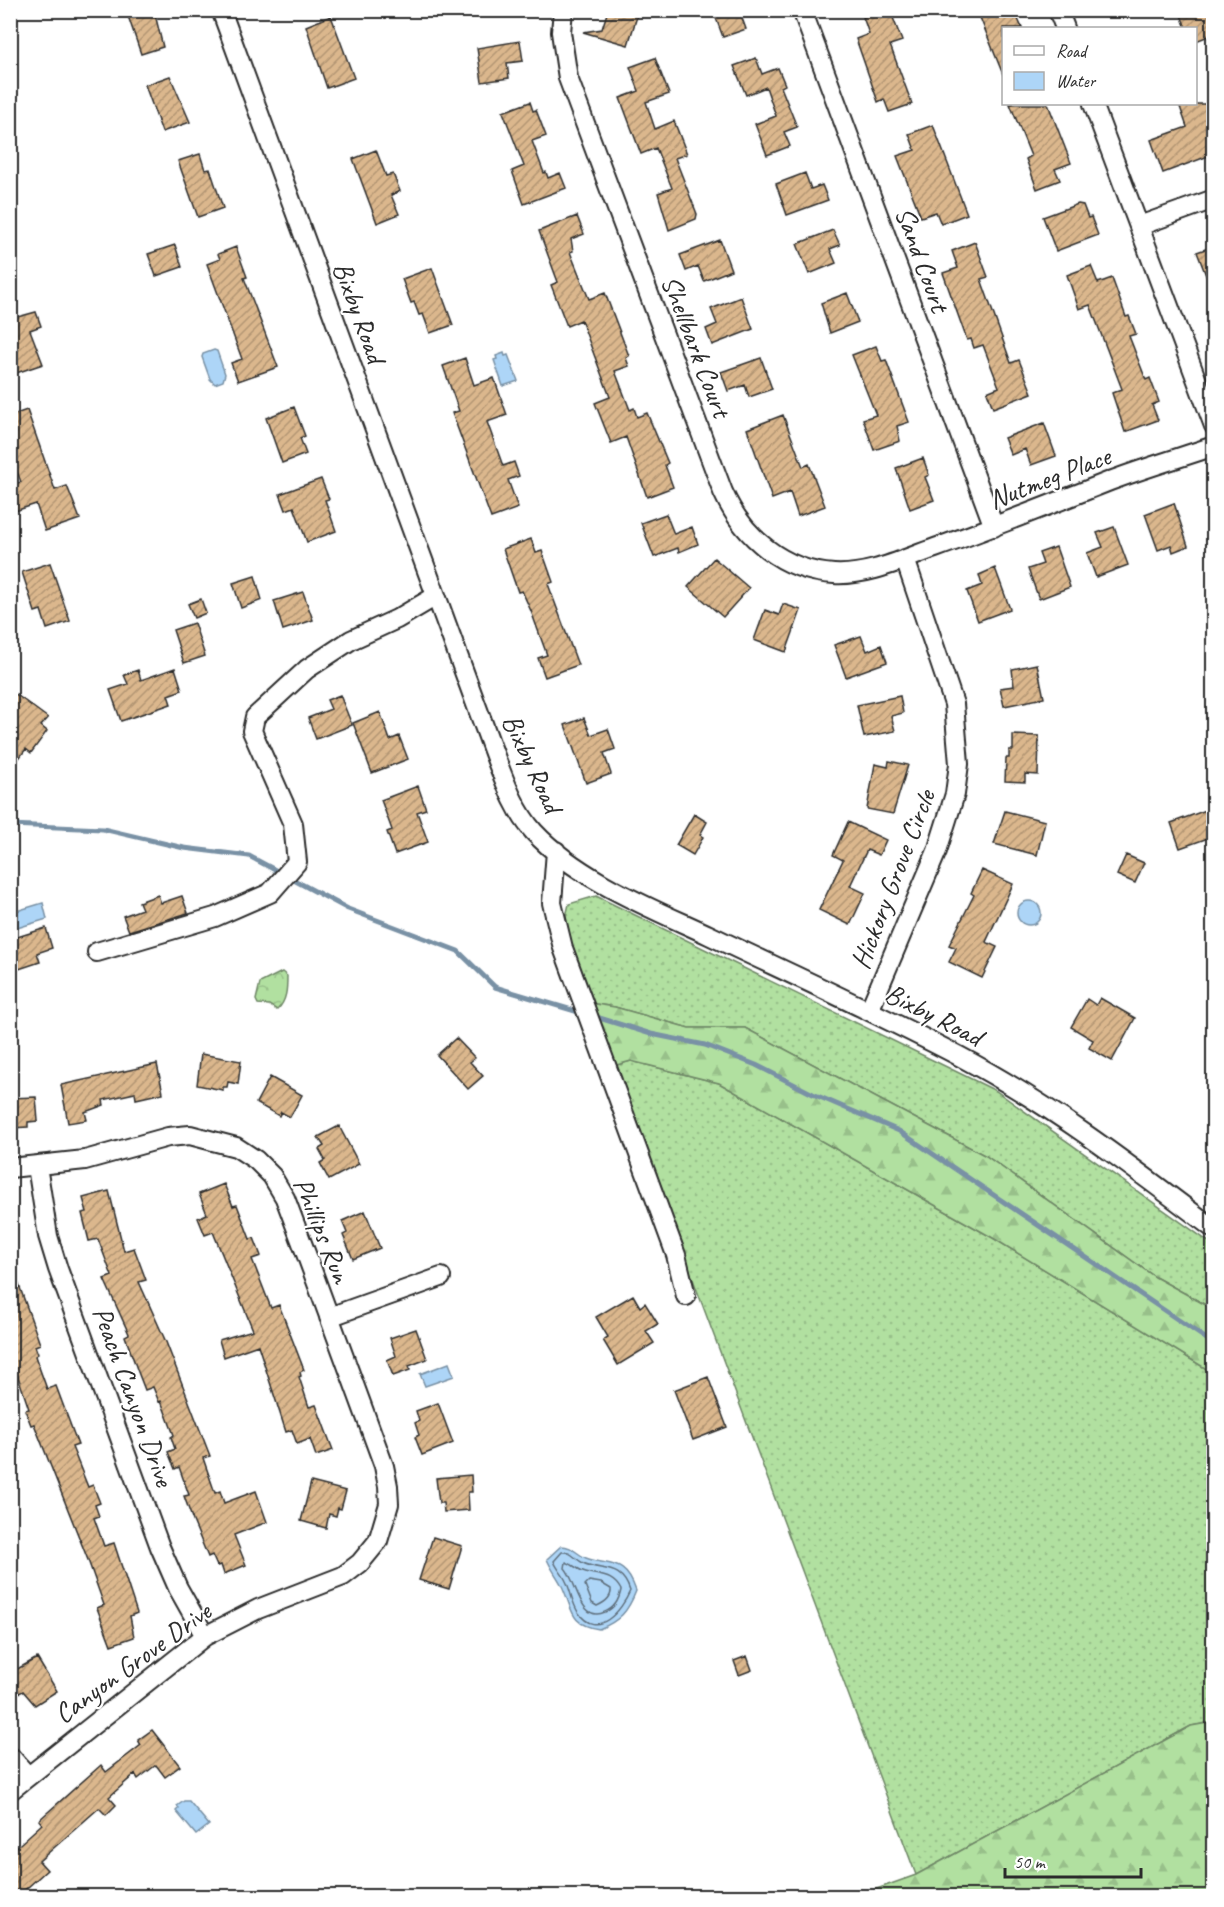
<svg xmlns="http://www.w3.org/2000/svg" width="1224" height="1907" viewBox="0 0 1224 1907" font-family="Caveat,sans-serif">
<style>
.grass{fill:url(#grass-dots);stroke:#6e8666;stroke-width:1.5}
.forest{fill:url(#forest-firs);stroke:#6e8666;stroke-width:1.5}
.park{fill:url(#park-crowns);stroke:#6e8666;stroke-width:1.5}
.water{fill:#add5f7;stroke:#7991a5;stroke-width:1.5}
.lines{fill:none;stroke-linecap:round;stroke-linejoin:round}
.shore{stroke:#5f6f7d;stroke-width:1.5}
.stream{stroke:#7991a5;stroke-width:5}
.building{fill:url(#building-hatch);stroke:#2b2b2b;stroke-width:1.5}
.minor-casing{stroke:#2b2b2b;stroke-width:22}
.minor{stroke:#fff;stroke-width:18}
.labels{text-anchor:middle;stroke-width:4.5;stroke-linejoin:round;paint-order:stroke}
.street-label{font-size:28px;fill:#2b2b2b;stroke:#fff}
</style>
<defs>
<pattern id="grass-dots" width="8" height="8" patternUnits="userSpaceOnUse" patternTransform="scale(1.5)"><rect width="8" height="8" fill="#b1e0a0"/><path d="M2 2h.1M6 6h.1" fill="none" stroke="#98c08a" stroke-width="1.8" stroke-linecap="round"/></pattern>
<pattern id="forest-firs" width="22" height="20" patternUnits="userSpaceOnUse" patternTransform="scale(1.5)"><rect width="22" height="20" fill="#b1e0a0"/><path d="M5 1l3.5 6h-7zM16 11l3.5 6h-7z" fill="#98c08a"/></pattern>
<pattern id="park-crowns" width="20" height="18" patternUnits="userSpaceOnUse" patternTransform="scale(1.5)"><rect width="20" height="18" fill="#b1e0a0"/><path d="M2 6a3 3 0 1 1 6 0M12 15a3 3 0 1 1 6 0" fill="none" stroke="#98c08a"/></pattern>
<pattern id="building-hatch" width="6" height="6" patternUnits="userSpaceOnUse" patternTransform="scale(1.5)"><rect width="6" height="6" fill="#dbb78d"/><path d="M-1 1l2-2M0 6l6-6M5 7l2-2" fill="none" stroke="#b29573"/></pattern>
</defs>
<rect width="100%" height="100%" fill="#fff"/>
<filter id="ink" filterUnits="userSpaceOnUse"><feTurbulence type="fractalNoise" baseFrequency=".0167" numOctaves="2"/><feDisplacementMap in="SourceGraphic" scale="12" xChannelSelector="R" yChannelSelector="G"/><feConvolveMatrix kernelMatrix="1 2 1 2 8 2 1 2 1" color-interpolation-filters="sRGB"/></filter>
<g filter="url(#ink)">
<path class="grass" d="M596,896L996,1091L1213,1245V1309L1155,1277L986,1156L745,1028H689L615,1007L589,1003L562,933L569,904Z
M631,1061L719,1083L993,1238L1213,1373V1722L1191,1726L916,1875L613,1066Z"/>
<path class="forest" d="M589,1003L615,1007L689,1028H745L986,1156L1155,1277L1213,1309V1373L993,1238L719,1083L631,1061L613,1066Z
M1213,1722V1896H857L916,1875L1191,1726Z"/>
<path class="park" d="M282,972L287,976C287,988 287,1001 277,1010L269,1005L258,1004L256,1000L260,983Z"/>
<path class="water" d="M214,350L217,351L225,374L223,381L215,384L210,379L202,357L203,354Z
M504,353L505,356L508,355L518,381L503,386L494,360L497,359L496,356Z
M1017 913a12 12 0 1 1 24 0a12 12 0 1 1-24 0Z
M43,903L47,919L17,928L13,912Z
M449,1363L454,1376L425,1386L420,1374Z
M561,1546C573,1546 576,1554 586,1558C610,1567 625,1558 636,1591C628,1611 620,1621 599,1629C568,1625 573,1607 561,1584C557,1576 551,1569 547,1559Z
M184,1801H189L209,1825L196,1835L176,1811L179,1808L177,1806Z"/>
<g class="lines">
<path class="shore" d="M562,1552C571,1551 575,1559 583,1563C602,1572 621,1563 630,1591C622,1610 597,1641 578,1612C572,1603 571,1591 566,1581C563,1574 557,1569 554,1561Z
M566,1562C572,1564 577,1569 583,1571C599,1577 612,1573 621,1590C619,1600 615,1608 605,1612C580,1624 577,1581 565,1568Z
M589,1581L601,1583L611,1589C612,1598 604,1603 597,1606L592,1603L585,1585Z"/>
<path class="stream" d="M10,825L103,829L184,848L249,856L348,909L458,951L495,987L582,1013
M593,1016L651,1034L705,1045L756,1065L813,1094L899,1131L1214,1344"/>
</g>
<path class="building" d="M126,10H154L163,47L141,54Z
M608,10H639L628,45L583,32L602,29Z
M713,10H739L746,29L723,37Z
M881,10H890L902,41L890,45L912,104L889,112L884,99L878,102L856,39L869,34L863,17Z
M977,10H1014L1022,28H1004V77Z
M1179,10H1211L1214,34L1196,41V28H1186Z
M331,16L354,78L327,88L306,26Z
M520,41L523,61L507,63L509,78L482,82L477,48Z
M655,58L669,94L646,102L655,129L674,121L687,154L675,158L697,214L696,219L669,230L658,193L672,188L656,148L641,154L620,98L639,91L630,67Z
M756,58L762,74L778,68L785,85L781,87L797,127L784,132L790,146L767,155L755,124L776,116L766,87L746,95L734,66Z
M170,76L190,122L162,132L145,85Z
M530,102L533,111L536,110L546,136L532,141L544,173L546,172L548,178L560,173L566,188L524,204L512,171L524,166L503,112Z
M1010,104H1048L1071,163L1055,169L1060,180L1037,189L1026,159L1031,156Z
M1179,104H1214V154L1163,173L1151,140L1187,127Z
M933,125L967,214L941,224L936,212L921,217L897,156L915,150L909,134Z
M376,150L386,176L393,174L400,191L391,195L399,214L377,223L353,159Z
M200,154L205,170L210,169L223,208L198,217L178,161Z
M805,173L811,189L822,185L828,200L787,215L776,184Z
M1078,204L1083,205L1088,218L1091,217L1098,235L1056,251L1043,217Z
M577,216L584,234L571,239L573,251L570,252L589,299L605,293L629,356L626,358L629,366L615,371L630,410L634,408L637,417L647,413L668,463L665,465L673,487L647,497L626,437L611,443L595,403L610,397L581,320L567,326L551,285L558,282L539,231Z
M833,230L840,245L830,249L836,263L809,274L797,244Z
M720,240L731,270L704,281L698,266L686,271L680,255Z
M975,242L988,277L981,279L1011,363L1019,360L1032,393L993,408L987,392L999,387L983,345L974,348L971,339L967,340L943,273L958,268L952,251Z
M175,245L182,267L156,276L148,254Z
M1214,246V291H1212L1197,252Z
M236,247L247,277L244,278L278,367L238,381L231,363L242,359L207,264L220,259L218,254Z
M1091,266L1098,283L1112,278L1126,317L1129,316L1136,334L1129,336L1146,380L1150,378L1159,402L1152,405L1158,420L1125,432L1112,393L1122,389L1090,305L1079,309L1067,275Z
M432,268L453,325L430,333L423,314L419,315L414,302L411,303L402,279Z
M847,293L858,322L830,333L821,303Z
M741,297L753,329L712,345L706,329L717,324L711,309Z
M36,312L41,326L30,330L43,364L16,373L10,357V319Z
M876,346L882,361L886,360L909,422L897,426L900,441L874,450L863,419L876,415L852,355Z
M465,358L474,385L494,378L507,415L487,422L503,466L514,462L519,476L508,480L518,508L491,518L452,413L459,411L443,366Z
M761,358L772,389L749,397L745,385L728,391L721,372Z
M294,407L305,436L300,438L306,454L282,463L266,418Z
M27,410L55,490L67,486L80,519L45,531L36,504L15,511L10,500V485L21,482L10,454V416Z
M783,415L803,467L809,464L825,506L798,516L790,492L772,499L747,429Z
M1044,423L1056,456L1031,465L1025,449L1011,455L1004,438Z
M923,458L929,475L925,477L934,500L910,509L896,468Z
M321,479L329,499L325,500L336,531L307,542L294,507L286,510L280,494Z
M1174,503L1188,546L1173,552L1171,545L1158,550L1145,514Z
M666,514L674,534L692,527L698,544L679,552L678,548L654,557L641,523Z
M1114,527L1128,565L1096,577L1087,553L1103,547L1097,533Z
M531,539L536,553L542,551L553,582L548,584L578,665L545,677L538,658L547,655L531,611L522,591L518,592L503,549Z
M1056,547L1070,587L1039,599L1028,569L1043,564L1039,553Z
M714,558L749,588L723,617L688,587Z
M50,563L70,621L47,629L41,610L35,612L22,572Z
M995,568L1010,609L978,621L967,591L982,585L979,575Z
M255,576L262,600L241,608L233,583Z
M303,592L313,620L283,630L274,601Z
M201,599L206,613L194,618L188,604Z
M783,604L801,610L786,652L754,640L765,610L779,615Z
M194,623L205,656L184,663L173,630Z
M861,636L867,651L881,645L887,662L846,677L834,645Z
M1037,664L1044,698L1004,706L1000,688L1014,686L1012,669Z
M175,668L182,690L168,695L171,704L121,721L110,690L128,684L124,675L138,670L141,680Z
M10,690L48,718L41,726L47,731L31,753L26,749L10,770Z
M340,695L352,725L316,739L308,718L331,709L327,700Z
M900,696L903,713L891,716L895,731L864,737L857,705Z
M380,712L390,740L399,736L408,759L372,773L353,723Z
M584,718L591,735L608,729L615,749L604,753L611,774L586,783L565,725Z
M1013,735L1039,736L1038,775L1025,774V782L1005,781L1006,758H1009V750H1013Z
M889,761L908,765L893,814L867,809L875,764L888,767Z
M418,786L426,809L417,812L428,842L395,854L387,832L392,830L381,800Z
M1214,807V836L1180,848L1171,823Z
M1005,811L1045,821L1037,855L994,844Z
M694,814L707,822L700,835L703,837L701,841L693,855L676,845Z
M848,822L886,840L879,855L867,850L850,886L865,893L850,925L819,910L843,860L833,855Z
M1126,855L1144,863L1135,883L1117,875Z
M982,870L1013,884L986,942L997,947L982,978L949,962L956,948L949,945L974,895L971,893Z
M158,895L161,903L182,896L188,913L129,931L123,916L142,909L139,902Z
M46,928L52,948L37,953L40,962L10,972V946L16,944L14,938Z
M1100,998L1135,1018L1112,1061L1089,1048L1093,1040L1071,1027L1087,999L1096,1005Z
M456,1038L475,1058L470,1062L483,1076L468,1089L437,1055Z
M201,1054L241,1061L238,1084L228,1082L227,1087H223V1090L197,1085Z
M157,1064L163,1093L136,1099L135,1093L103,1100L104,1105L85,1112L87,1120L68,1123L61,1085Z
M270,1077L302,1095L290,1117L281,1112L279,1116L256,1103Z
M36,1097L38,1121L28,1122V1127L10,1128V1098Z
M339,1126L359,1164L329,1180L320,1163L325,1160L319,1149L324,1146L318,1137Z
M224,1184L233,1206L237,1205L250,1239L254,1238L261,1256L252,1259L271,1308L279,1305L304,1370L300,1372L301,1376L299,1377L309,1407L316,1405L333,1450L316,1456L310,1439L297,1444L292,1430L286,1432L258,1345L224,1357L219,1340L253,1330L213,1232L205,1235L198,1218L207,1214L199,1194Z
M109,1191L124,1251L134,1248L146,1280L139,1282L166,1342L210,1456L203,1458L215,1493L220,1491L224,1503L256,1491L267,1522L234,1535L246,1565L224,1574L221,1565L217,1566L212,1555L208,1557L193,1521L184,1496L189,1495L179,1467L175,1469L168,1452L175,1449L171,1437L174,1435L161,1401L159,1402L153,1387L145,1390L138,1372L125,1336L129,1334L104,1279L112,1276L98,1239L89,1241L82,1213L87,1212L83,1198Z
M365,1211L380,1248L353,1259L343,1235L347,1233L342,1221Z
M10,1268H13L40,1344L35,1346L38,1354L35,1356L47,1389L56,1386L78,1445L72,1447L88,1487L93,1485L100,1503L95,1505L99,1516L94,1518L104,1546L114,1543L137,1613L130,1616L134,1637L111,1645L97,1608L104,1605L88,1560L34,1424L31,1425L25,1410L29,1409L10,1353Z
M633,1295L640,1307L645,1303L658,1324L646,1331L654,1343L618,1365L603,1340L608,1337L596,1317Z
M416,1329L427,1359L409,1366L410,1370L393,1376L387,1360L396,1356L390,1338Z
M708,1377L727,1427L693,1440L674,1390Z
M438,1403L453,1443L422,1455L415,1437L419,1435L415,1423L419,1421L416,1411Z
M471,1475L472,1492H468L469,1510L444,1512L443,1503H439L436,1478Z
M311,1482L346,1491L341,1509L338,1508L336,1516L329,1514L326,1528L301,1521Z
M433,1537L462,1546L449,1589L419,1580Z
M747,1656L752,1670L739,1675L734,1661Z
M37,1658L57,1691L35,1705L23,1691L15,1695L10,1688V1673Z
M152,1730L180,1766L165,1777L156,1765L138,1779L135,1774L109,1797L116,1805L106,1815L99,1808L39,1861L47,1870L18,1896H10V1853L42,1824L39,1820L101,1765L106,1772L141,1745L138,1740Z"/>
<g class="lines">
<g class="minor-casing">
<path id="minor" d="M221,10L495,756C505,782 515,811 534,832C579,880 651,908 709,935C793,975 877,1013 959,1056C1050,1104 1131,1166 1214,1229
M563,10L561,32L568,78L723,492C743,537 783,571 834,574C869,576 903,559 935,548C994,527 1052,504 1110,481C1144,468 1179,458 1214,446
M802,10L994,527
M1058,10L1065,28
M1093,104L1214,426
M1139,226L1214,199
M556,851L552,903L563,948L676,1255L686,1296
M97,952L215,917L270,893L297,862L293,824L252,731L255,717L307,669L351,640L397,619L436,596
M869,1011L937,851L955,794L959,764L954,704L905,559
M37,1166L48,1236L58,1269L160,1547L178,1588L205,1636
M10,1168L85,1160L168,1137L190,1135L236,1147L256,1160L272,1176L285,1198L308,1259L384,1466L388,1486L389,1504L378,1541L360,1563L343,1576L258,1609L205,1636L10,1791
M329,1317L441,1277
M10,1756L27,1775"/>
</g>
<use href="#minor" class="minor"/>
</g>
</g>
<g class="labels">
<g class="street-label">
<text transform="translate(923 259) rotate(70)" y="10">Sand Court</text>
<text transform="translate(360 312) rotate(70)" y="10">Bixby Road</text>
<text transform="translate(697 346) rotate(69)" y="10">Shellbark Court</text>
<text transform="translate(1049 477) rotate(-21)" y="10">Nutmeg Place</text>
<text transform="translate(533 763) rotate(65)" y="10">Bixby Road</text>
<text transform="translate(892 879) rotate(-69)" y="10">Hickory Grove Circle</text>
<text transform="translate(934 1014) rotate(27)" y="10">Bixby Road</text>
<text transform="translate(323 1230) rotate(68)" y="10">Phillips Run</text>
<text transform="translate(134 1396) rotate(70)" y="10">Peach Canyon Drive</text>
<text transform="translate(132 1662) rotate(-36)" y="10">Canyon Grove Drive</text>
</g>
</g>
<rect width="1224" height="1907" fill="none" stroke="#fff" stroke-width="36"/>
<rect x="18" y="18" width="1188" height="1871" fill="none" stroke="#2b2b2b" stroke-width="2" filter="url(#ink)"/>
<rect x="1002" y="27" width="195" height="78" fill="#ffffff" stroke="#aaaaaa" stroke-width="1.5"/>
<rect x="1014" y="46" width="30" height="9" fill="#ffffff" stroke="#aaaaaa" stroke-width="1.5"/>
<text x="1056" y="57" font-size="18" fill="#2b2b2b">Road</text>
<rect x="1014" y="72" width="30" height="18" fill="#add5f7" stroke="#aaaaaa" stroke-width="1.5"/>
<text x="1056" y="87" font-size="18" fill="#2b2b2b">Water</text>
<path d="M1005 1868v9h136v-9" fill="none" stroke="#2b2b2b" stroke-width="3"/>
<text x="1014" y="1868" font-size="18" fill="#2b2b2b" stroke="#ffffff" stroke-width="4.5" paint-order="stroke">50 m</text>
</svg>
